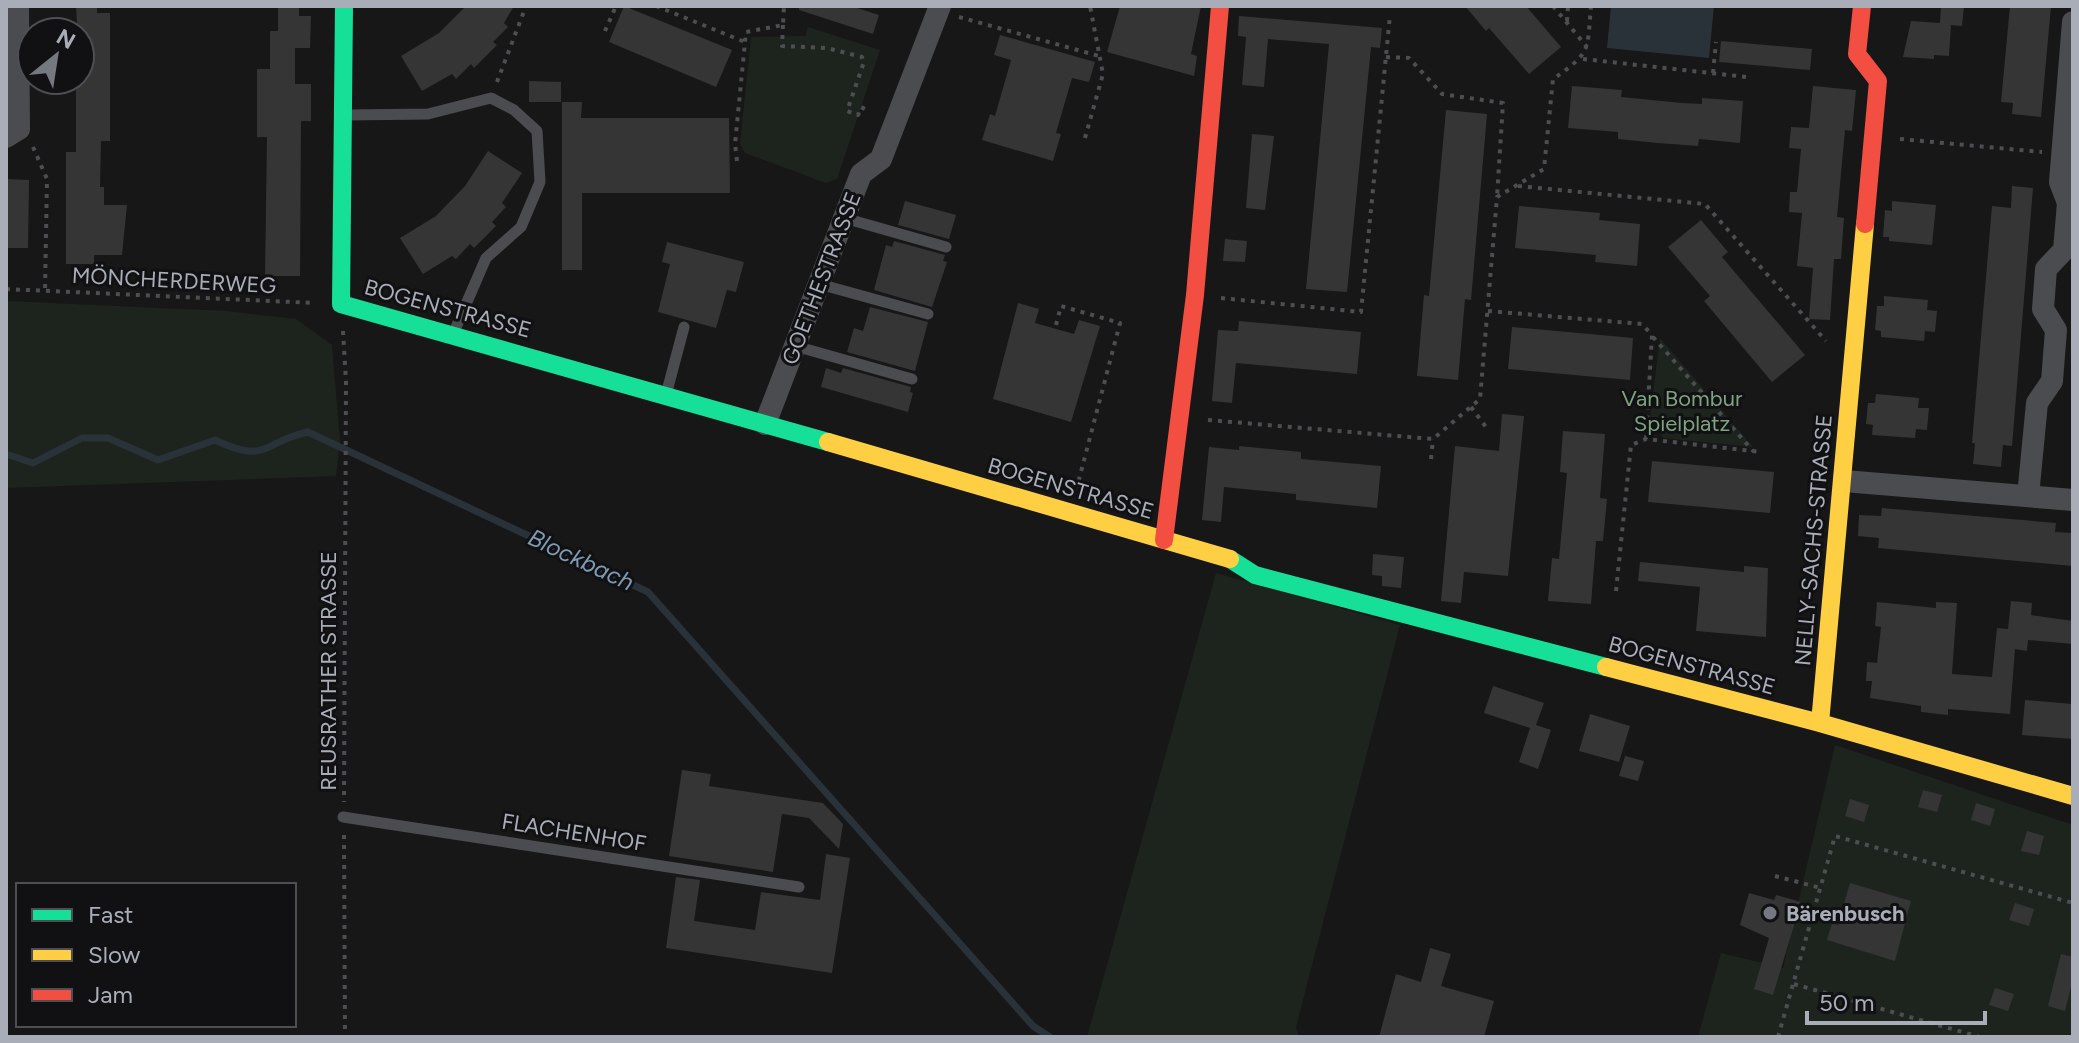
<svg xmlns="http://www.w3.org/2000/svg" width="2079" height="1043" viewBox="0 0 2079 1043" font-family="Figtree,sans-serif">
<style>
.green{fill:#1d241e}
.water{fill:#2a3239}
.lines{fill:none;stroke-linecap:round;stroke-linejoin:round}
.stream{stroke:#2a3239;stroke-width:7}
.building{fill:#353536}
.path{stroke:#4d4e52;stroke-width:4;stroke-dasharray:4 6;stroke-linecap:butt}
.lane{stroke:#4b4c50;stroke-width:11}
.street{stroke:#4b4c50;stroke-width:22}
.fast{stroke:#16e098;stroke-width:18}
.slow{stroke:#ffcf43;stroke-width:18}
.jam{stroke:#f24e42;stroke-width:18}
.poi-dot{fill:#757880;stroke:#111113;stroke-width:3}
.labels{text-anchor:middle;stroke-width:6;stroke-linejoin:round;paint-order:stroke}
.street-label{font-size:22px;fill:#a8adb8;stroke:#111113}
.park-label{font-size:22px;fill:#7fa381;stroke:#111113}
.poi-label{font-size:22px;font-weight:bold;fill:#a8adb8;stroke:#111113;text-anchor:start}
.water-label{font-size:24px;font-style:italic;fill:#7f9bb3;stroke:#111113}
</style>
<rect width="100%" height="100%" fill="#171717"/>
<path class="green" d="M808,27L880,50L837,179L826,183L745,153L740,144L751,37L805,36Z
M6,301L226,311L296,319L332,345L340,441L336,476L6,488Z
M1660,338L1753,447L1663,438L1650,417Z
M1216,573L1400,625L1296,1027L1299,1037H1087Z
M1835,745L2073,825V1037H1698L1721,953L1783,968Z"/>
<path class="water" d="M1611,6H1714L1709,58L1607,48Z"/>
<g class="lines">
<path class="stream" d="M6,454L33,463L82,438H108L158,460L215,440C268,465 261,442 308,432L648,592L1033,1026L1050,1037"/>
</g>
<path class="building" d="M76,6H97V13H110V141H101L100,187H104V205H127L122,255H94V264H66V152H76V80H80Z
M278,6H299V16H311L310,48H295V84H311V121H301L300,276H265L267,137H257V69H270V31H278Z
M466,6H514L504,23L508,27L493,42L497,45L474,68L471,64L456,79L452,74L422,91L401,56L439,33Z
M624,6L732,50L716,87L609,42Z
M799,6H851L879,15L873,34L799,10Z
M1120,6H1201L1191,54L1197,56L1194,76L1107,52Z
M1465,6H1526L1561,47L1529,74L1489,28L1486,31Z
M1941,6H1964L1962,26L1951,25L1949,56L1934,55V59L1903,57L1911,21L1940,23Z
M2010,6H2051L2041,117L2012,114L2013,103L2001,102Z
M1239,16L1382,28L1380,48L1371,47L1347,292L1306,289L1329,44L1268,39L1264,87L1242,85L1246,37L1238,36Z
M1000,35L1095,62L1089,82L1072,78L1056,133L1061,134L1053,161L982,140L990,114L995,116L1011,60L994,55Z
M1721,41L1812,49L1810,70L1719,62Z
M529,81L561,82V102H529Z
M1572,86L1622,90L1621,97L1682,103L1702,104V98L1743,101L1740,143L1699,139L1698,146L1658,143L1618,139V132L1568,128Z
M1813,86L1856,90L1852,131L1845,130L1837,217L1844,218L1841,259H1834L1830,320L1809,319L1813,268L1797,266L1802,213L1789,212L1790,192H1797L1801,149L1789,148L1791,127L1809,128Z
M562,102H582L581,118H729L730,193H582V270H562Z
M1446,110L1487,114L1471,300L1465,299L1458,380L1417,376L1424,295L1429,296Z
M1252,134L1274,136L1265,210L1246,208Z
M488,151L522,173L502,203L506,207L492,222L496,226L474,248L470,244L456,259L452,256L423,274L400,238L436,216L465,186Z
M6,179L29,180L28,248H8Z
M2012,186L2033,188L2012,446L2003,445L2001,467L1973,464L1975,443H1972L1992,206L2011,208Z
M905,201L956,215L949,239L898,225Z
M1892,201L1936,205L1932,245L1889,241V237H1883L1885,210L1892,211Z
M1519,206L1600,213L1599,220L1640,224L1637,266L1595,262L1596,255L1515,248Z
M1701,220L1728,252L1722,257L1805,355L1772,382L1704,301L1710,296L1668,247Z
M1225,239L1247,241L1245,262L1223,261Z
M894,241L945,255L943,261L947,262L932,307L874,290L886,245L892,247Z
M667,242L744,262L736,292L727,290L716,328L658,312L670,264L662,262Z
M1884,296L1928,300L1927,310L1937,311L1935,332L1925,331L1924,341L1881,337V331L1875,330L1877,306H1884Z
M1018,303L1039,309L1035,323L1074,334L1079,320L1100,326L1071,422L993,399Z
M870,307L928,322L915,371L847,352L854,328L863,331Z
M1239,321L1361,332L1357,374L1236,363L1232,403L1212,401L1218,330L1238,331Z
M1512,327L1633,338L1630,380L1508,369Z
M826,368L841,373L843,368L911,387L910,392L913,393L908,412L821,387Z
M1876,394L1919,398L1918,408H1929L1927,430L1916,429L1915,438L1872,435L1873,425L1866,424L1868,403H1875Z
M1502,414L1524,416L1508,576L1464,572L1461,603L1441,601L1455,446L1499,451Z
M1563,431L1605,434L1600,498L1607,499L1603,541H1596L1591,604L1548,601L1552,558L1559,559L1567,473L1560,472Z
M1239,446L1301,452V459L1381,466L1377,508L1296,500V494L1224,487L1221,522L1202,520L1209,447L1239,450Z
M1652,461L1774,472L1770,513L1648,502Z
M1882,508L2056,523L2055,532L2073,533V566L1878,548L1879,538L1858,536L1859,515L1881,516Z
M1373,554L1404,557L1401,588L1382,586V576L1372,575Z
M1640,562L1744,572V566L1768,568L1766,637L1696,631L1700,587L1638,581Z
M2011,601L2032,603L2031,615L2073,621V644L2028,640L2027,651L2015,649L2010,714L1948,709V715L1921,712V706L1870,698L1872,681H1866L1867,662L1877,663L1881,627L1875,626L1877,602L1936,608V602L1957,603L1952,674L1992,677L1997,628L2008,629Z
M1493,686L1544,703L1536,725L1551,730L1538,769L1519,762L1530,728L1484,713Z
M2025,700L2073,704V739L2022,735Z
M1590,714L1630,726L1619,762L1579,751Z
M1625,756L1644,761L1638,781L1619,776Z
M682,770L711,774L709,786L823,803L843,824L839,849L809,818L782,814L773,872L669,856Z
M1923,790L1942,795L1937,812L1918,807Z
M1850,799L1869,805L1864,822L1845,816Z
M1976,803L1995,809L1990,826L1971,820Z
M2027,831L2044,836L2039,855L2021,851Z
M826,854L850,858L832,973L666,948L676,877L700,880L694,921L755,930L761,892L820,900Z
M1850,883L1911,901L1895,961L1827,940L1832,923L1838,925Z
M1749,893L1774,900L1776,895L1801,902L1773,995L1754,989L1769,938L1740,925Z
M2015,903L2034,909L2029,926L2009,920Z
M1430,948L1451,954L1441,986L1494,1001L1484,1037H1379L1396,974L1421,982Z
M2061,954L2073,957V979L2065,1011L2048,1006Z
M1995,988L2014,994L2008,1011L1989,1005Z"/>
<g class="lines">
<path class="path" d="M656,6L745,42
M1553,6L1587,47
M959,17L1099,56
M1567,21L1568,6
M783,25L782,46L827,48L862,57L864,62L847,111L858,115L861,107L865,109
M605,31L616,6
M1386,57L1409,58L1442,94L1503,103L1497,197
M1583,59L1747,77
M1713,73L1716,42
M497,82L526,6
M1085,138L1103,74L1090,6
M1900,139L2042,152
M33,147L47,179L45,290
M737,161L735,144L746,32L783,25L784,6
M1518,186L1705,204L1826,341
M6,289L315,303
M1221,298L1361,312L1390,15
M1488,311L1642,324L1652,335L1646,439
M1056,325L1061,306L1120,323L1077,487
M343,331L346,382L344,802
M1653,337L1753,451
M1471,407L1486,427
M1208,420L1433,439L1480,399L1497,197L1544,169L1553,79C1592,52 1587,51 1591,6
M1431,459L1433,439
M1616,591L1631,445L1646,439L1761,452
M344,835L345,1037
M1775,876L1821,888
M1794,984L1980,1037
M1778,1037L1835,836L2073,903"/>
<path class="lane" d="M347,115L428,114L491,98L514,110L537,131L540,182L521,227L486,258L454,332
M844,218L946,247
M819,284L928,314
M795,346L912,379
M667,391L684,327
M343,817L799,887"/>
<path class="street" d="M6,137L19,129L18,6
M765,424L861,174L881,159L940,6
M1844,481L2073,500
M2028,496L2037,403L2052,381L2056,330L2043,309L2046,269L2064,250L2068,203L2060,182L2073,22"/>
<path class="fast" d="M344,6L341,304L828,442
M1230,559L1255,575L1606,667"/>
<path class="slow" d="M828,442L1230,559
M1606,667L1820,723L2073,796
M1820,723L1865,224"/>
<path class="jam" d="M1862,6L1857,54L1878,81L1865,224
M1164,540L1195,295L1220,6"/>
</g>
<circle class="poi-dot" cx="1770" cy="913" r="8"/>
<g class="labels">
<g class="street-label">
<text transform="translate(821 278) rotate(-69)" y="8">GOETHESTRASSE</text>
<text transform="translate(174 280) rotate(3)" y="8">MÖNCHERDERWEG</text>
<text transform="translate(448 308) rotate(15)" y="8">BOGENSTRASSE</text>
<text transform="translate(1071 488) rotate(16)" y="8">BOGENSTRASSE</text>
<text transform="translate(1813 540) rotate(-85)" y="8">NELLY-SACHS-STRASSE</text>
<text transform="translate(1692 665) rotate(15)" y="8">BOGENSTRASSE</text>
<text transform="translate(328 671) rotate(-90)" y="8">REUSRATHER STRASSE</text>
<text transform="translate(574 832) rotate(9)" y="8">FLACHENHOF</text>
</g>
<g class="park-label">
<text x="1682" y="406">Van Bombur<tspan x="1682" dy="25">Spielplatz</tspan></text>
</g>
<g class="poi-label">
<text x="1786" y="921">Bärenbusch</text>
</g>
<g class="water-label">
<text transform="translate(581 560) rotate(25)" y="8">Blockbach</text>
</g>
</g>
<rect width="2079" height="1043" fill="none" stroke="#a8adb8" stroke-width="16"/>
<rect x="16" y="883" width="280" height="144" fill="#111113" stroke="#4d4f55" stroke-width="2"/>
<rect x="32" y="909" width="40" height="12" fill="#16e098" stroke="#4d4f55" stroke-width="2"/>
<text x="88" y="923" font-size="24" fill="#a8adb8">Fast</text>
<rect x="32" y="949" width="40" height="12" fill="#ffcf43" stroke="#4d4f55" stroke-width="2"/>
<text x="88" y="963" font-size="24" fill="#a8adb8">Slow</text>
<rect x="32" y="989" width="40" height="12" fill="#f24e42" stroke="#4d4f55" stroke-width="2"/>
<text x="88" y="1003" font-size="24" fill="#a8adb8">Jam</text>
<g transform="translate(56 56) rotate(30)"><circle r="38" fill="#111113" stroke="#4d4f55" stroke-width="2"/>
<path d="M0-6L14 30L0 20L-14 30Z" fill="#757880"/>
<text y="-12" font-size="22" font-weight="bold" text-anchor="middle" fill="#a8adb8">N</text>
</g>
<path d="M1807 1011v12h178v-12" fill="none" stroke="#a8adb8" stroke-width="4"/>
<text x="1819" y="1011" font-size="24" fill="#a8adb8" stroke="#111113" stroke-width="6" paint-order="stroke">50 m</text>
</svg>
